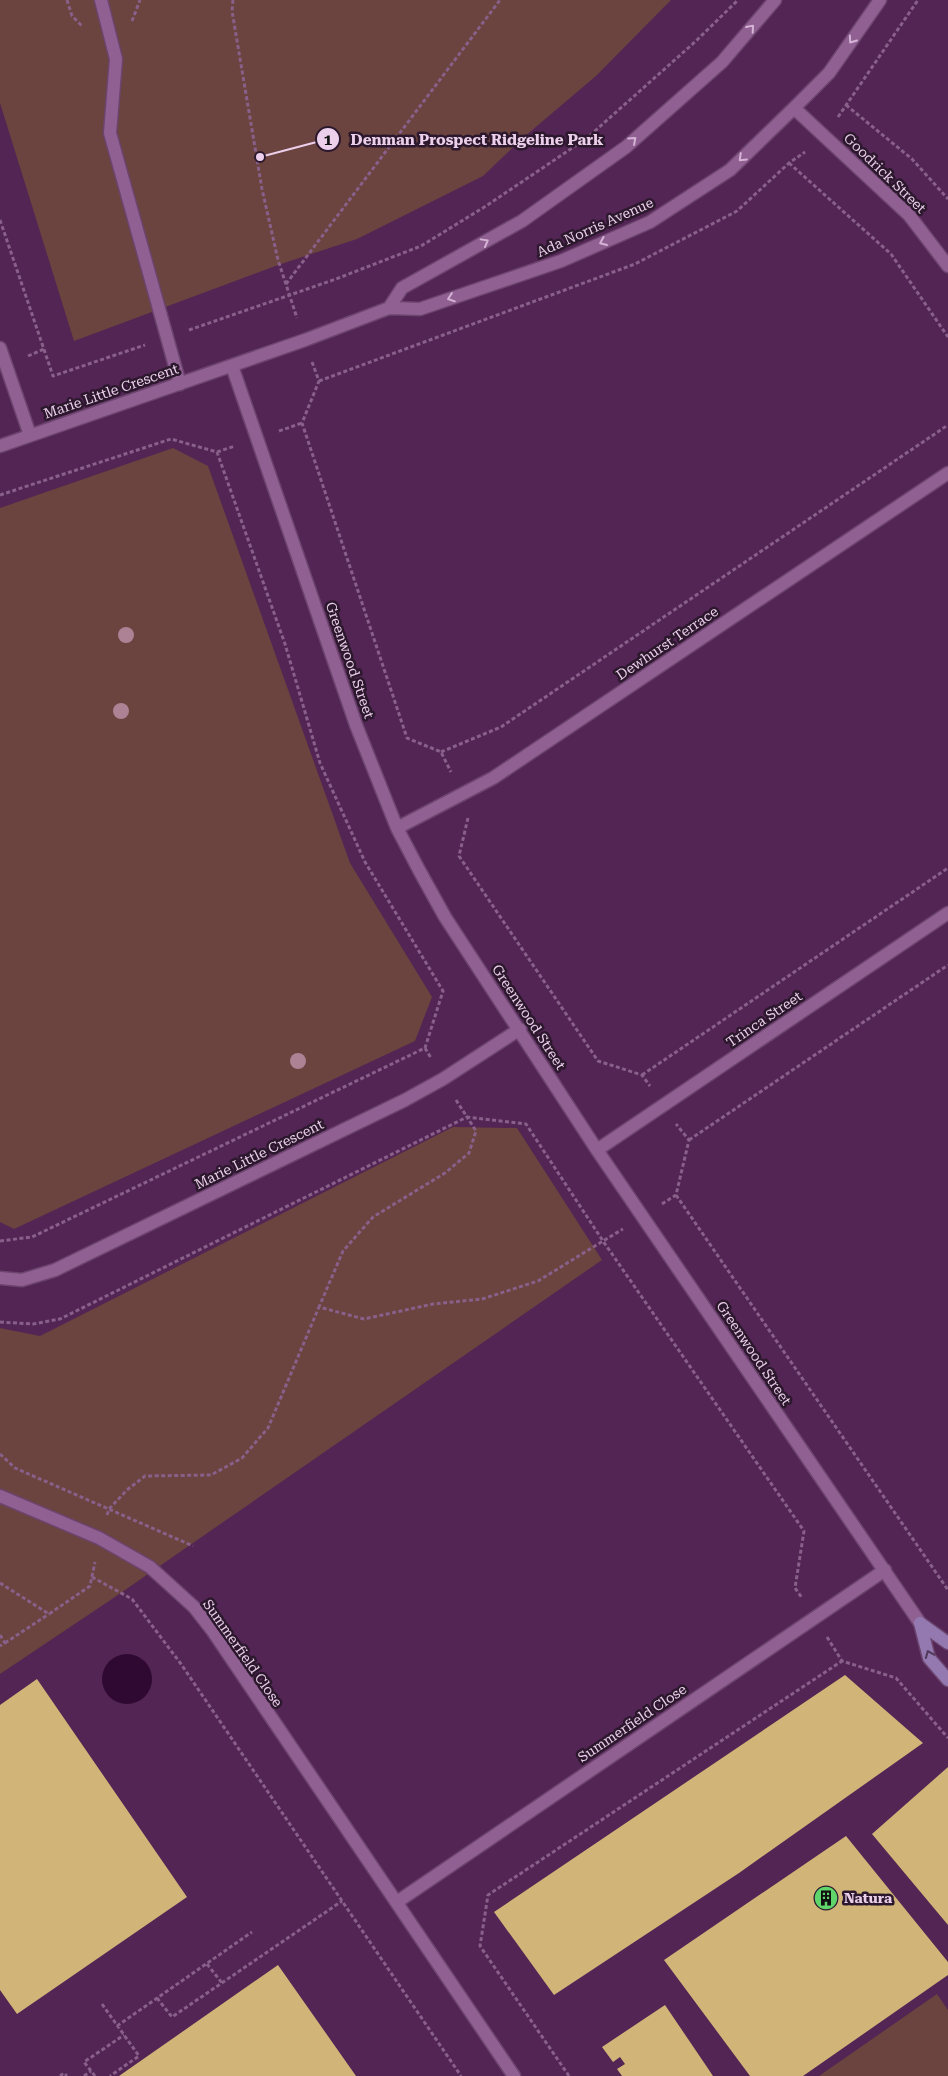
<svg xmlns="http://www.w3.org/2000/svg" width="948" height="2076" viewBox="0 0 948 2076" font-family="'Roboto Serif',serif">
<style>
.green{fill:#6b433f}
.water{fill:#2f0931}
.building{fill:#d0b478}
.lines{fill:none;stroke-linecap:round;stroke-linejoin:round}
.lane-casing{stroke:#6c446e;stroke-width:15}
.street-casing{stroke:#6c446e;stroke-width:15}
.secondary-casing{stroke:#6c446e;stroke-width:15}
.path{stroke:#886089;stroke-width:3;stroke-dasharray:4 2.5;stroke-linecap:butt}
.lane{stroke:#916093;stroke-width:12}
.street{stroke:#916093;stroke-width:12}
.secondary{stroke:#9379b0;stroke-width:12}
.tree{fill:#ac8294}
.oneway{stroke:#d4b3d5}
.oneway2{stroke:#503a5b}
.labels{text-anchor:middle;stroke-width:5;stroke-linejoin:round;paint-order:stroke}
.street-label{font-size:14px;fill:#ebcfeb;stroke:#2c182d}
.poi-label{font-size:14px;font-weight:bold;fill:#ebcfeb;stroke:#2c182d;text-anchor:start}
.leader{fill:none;stroke:#ebcfeb;stroke-width:2}
.callout-dot{fill:#ebcfeb;stroke:#2c182d;stroke-width:2}
.mark-label{font-size:15px;text-anchor:middle;font-weight:bold;fill:#111}
.callout-label{font-size:15px;text-anchor:middle;font-weight:bold;fill:#ebcfeb;stroke:#2c182d;stroke-width:5;stroke-linejoin:round;paint-order:stroke}
</style>
<rect width="100%" height="100%" fill="#522554"/>
<path class="green" d="M0,0H671L596,76L524,137L483,176L357,239L281,264L74,341L0,103Z
M173,448L208,466L350,863L432,997L415,1041L14,1229L0,1222V508Z
M453,1127L517,1128L602,1260L112,1599L0,1674V1328L40,1336Z
M937,1994L948,2010V2076H819Z"/>
<path class="water" d="M102 1679a25 25 0 1 1 50 0a25 25 0 1 1-50 0Z"/>
<path class="building" d="M845,1675L923,1743L739,1873L554,1995L494,1912Z
M37,1679L187,1897L17,2014L0,1990V1705Z
M948,1767V1925L872,1834Z
M846,1836L948,1962V1975L803,2076H750L664,1960Z
M278,1965L356,2076H119Z
M665,2005L707,2067L713,2076H622L617,2069L625,2064L620,2057L613,2062L602,2047Z"/>
<g class="lines">
<g class="lane-casing">
<path id="lane" d="M101,0L116,59L110,133L180,384"/>
</g>
<g class="street-casing">
<path id="street" d="M794,108L909,215L948,266
M389,308L402,288L522,221L626,147L722,62L775,0
M0,348L30,435
M232,366L356,725L397,828L419,870L445,917L597,1150L920,1623
M0,446L305,340L389,308L420,309L561,261L650,222L730,170L794,108L829,73L880,0
M397,828L493,778L948,473
M597,1150L948,913
M0,1278L22,1280L55,1270L405,1100L443,1079L520,1029
M0,1496L99,1538L150,1567L194,1607L212,1630L514,2076
M397,1902L885,1570"/>
</g>
<g class="secondary-casing">
<path id="secondary" d="M920,1623L929,1658L948,1680
M920,1623L948,1643"/>
</g>
<path class="path" d="M67,0L72,16L83,27
M233,0L232,11L262,189L278,260L297,318
M132,21L140,0
M846,105L912,159L948,199
M838,117L918,0
M789,163L891,254L948,337
M0,220L53,376L145,345
M286,284L500,0
M189,330L336,279L421,246L486,206L587,138L696,41L738,0
M28,356L44,349
M312,362L319,381L302,423L407,738L441,752L451,772
M319,381L635,264L737,211L789,163L805,152
M279,431L302,423
M217,452L235,446
M0,495L171,439L217,452L285,644L320,763L365,862L443,991L425,1048L32,1237L0,1241
M441,752L501,727L948,425
M468,818L459,856L598,1061L642,1075L650,1086
M425,1048L431,1058
M642,1075L948,868
M456,1100L467,1117L526,1124L603,1241L623,1229
M689,1140L948,965
M676,1195L948,1590
M662,1204L676,1195L689,1140L676,1124
M0,1322L33,1324L60,1319L467,1117L476,1131L469,1153L445,1173L373,1217L343,1251L319,1307
M0,1454L15,1468L193,1546
M107,1515L109,1509L127,1490L145,1476L211,1475L242,1458L268,1428L319,1307L364,1319L433,1304L482,1299L538,1281L603,1241L804,1531L795,1588L802,1598
M92,1577L132,1599L181,1664L461,2076
M0,1583L49,1614L90,1586L95,1562
M0,1635L5,1643L0,1646
M827,1637L842,1661L896,1678L948,1738
M5,1643L49,1614
M207,1964L222,1983
M157,1998L172,2017L342,1901
M102,2004L139,2056L110,2076
M117,2026L252,1932
M60,2076L64,2073L67,2076
M84,2076L91,2071
M95,2076L84,2062L124,2035
M569,2076L480,1946L488,1895L842,1661"/>
<use href="#lane" class="lane"/>
<use href="#street" class="street"/>
<use href="#secondary" class="secondary"/>
</g>
<g class="tree">
<circle cx="126" cy="635" r="8"/>
<circle cx="121" cy="711" r="8"/>
<circle cx="298" cy="1061" r="8"/>
</g>
<defs><path id="oneway-chevron" d="M-2-3.5L2.5 0L-2 3.5" fill="none" stroke-width="1.6" stroke-linecap="round" stroke-linejoin="round" transform="scale(1.25)"/></defs>
<g class="oneway">
<use href="#oneway-chevron" transform="translate(751 28) rotate(-49)"/>
<use href="#oneway-chevron" transform="translate(852 40) rotate(125)"/>
<use href="#oneway-chevron" transform="translate(633 140) rotate(-42)"/>
<use href="#oneway-chevron" transform="translate(742 158) rotate(136)"/>
<use href="#oneway-chevron" transform="translate(485 242) rotate(-29)"/>
<use href="#oneway-chevron" transform="translate(603 242) rotate(156)"/>
<use href="#oneway-chevron" transform="translate(451 298) rotate(161)"/>
</g>
<use class="oneway2" href="#oneway-chevron" transform="translate(929 1654) rotate(-112)"/>
<defs>
<g id="building-disc" transform="scale(1.25)"><circle r="9.5" fill="#5fd56b" stroke="#2c182d"/><path d="M-4-6H4V6H1V3H-1V6H-4ZM-2.5-4.3h1.7v1.8h-1.7ZM.8-4.3h1.7v1.8H.8ZM-2.5-1h1.7V.8h-1.7ZM.8-1h1.7V.8H.8Z" fill="#111"/></g>
</defs>
<g fill-rule="evenodd">
<use href="#building-disc" x="826" y="1898"/>
</g>
<g class="labels">
<g class="street-label">
<text transform="translate(885 173) rotate(44)" y="5">Goodrick Street</text>
<text transform="translate(595 227) rotate(-24)" y="5">Ada Norris Avenue</text>
<text transform="translate(111 391) rotate(-19)" y="5">Marie Little Crescent</text>
<text transform="translate(667 643) rotate(-34)" y="5">Dewhurst Terrace</text>
<text transform="translate(350 660) rotate(71)" y="5">Greenwood Street</text>
<text transform="translate(529 1017) rotate(57)" y="5">Greenwood Street</text>
<text transform="translate(764 1019) rotate(-34)" y="5">Trinca Street</text>
<text transform="translate(259 1154) rotate(-26)" y="5">Marie Little Crescent</text>
<text transform="translate(754 1353) rotate(56)" y="5">Greenwood Street</text>
<text transform="translate(243 1653) rotate(55)" y="5">Summerfield Close</text>
<text transform="translate(632 1723) rotate(-34)" y="5">Summerfield Close</text>
</g>
<g class="poi-label">
<text x="844" y="1903">Natura</text>
</g>
</g>
<path class="leader" d="M260 157L328 139"/>
<g class="callout-dot">
<circle cx="260" cy="157" r="5"/>
<circle cx="328" cy="139" r="12"/>
</g>
<g class="mark-label">
<text x="328" y="145">1</text>
</g>
<g class="callout-label">
<text x="477" y="145">Denman Prospect Ridgeline Park</text>
</g>
</svg>
